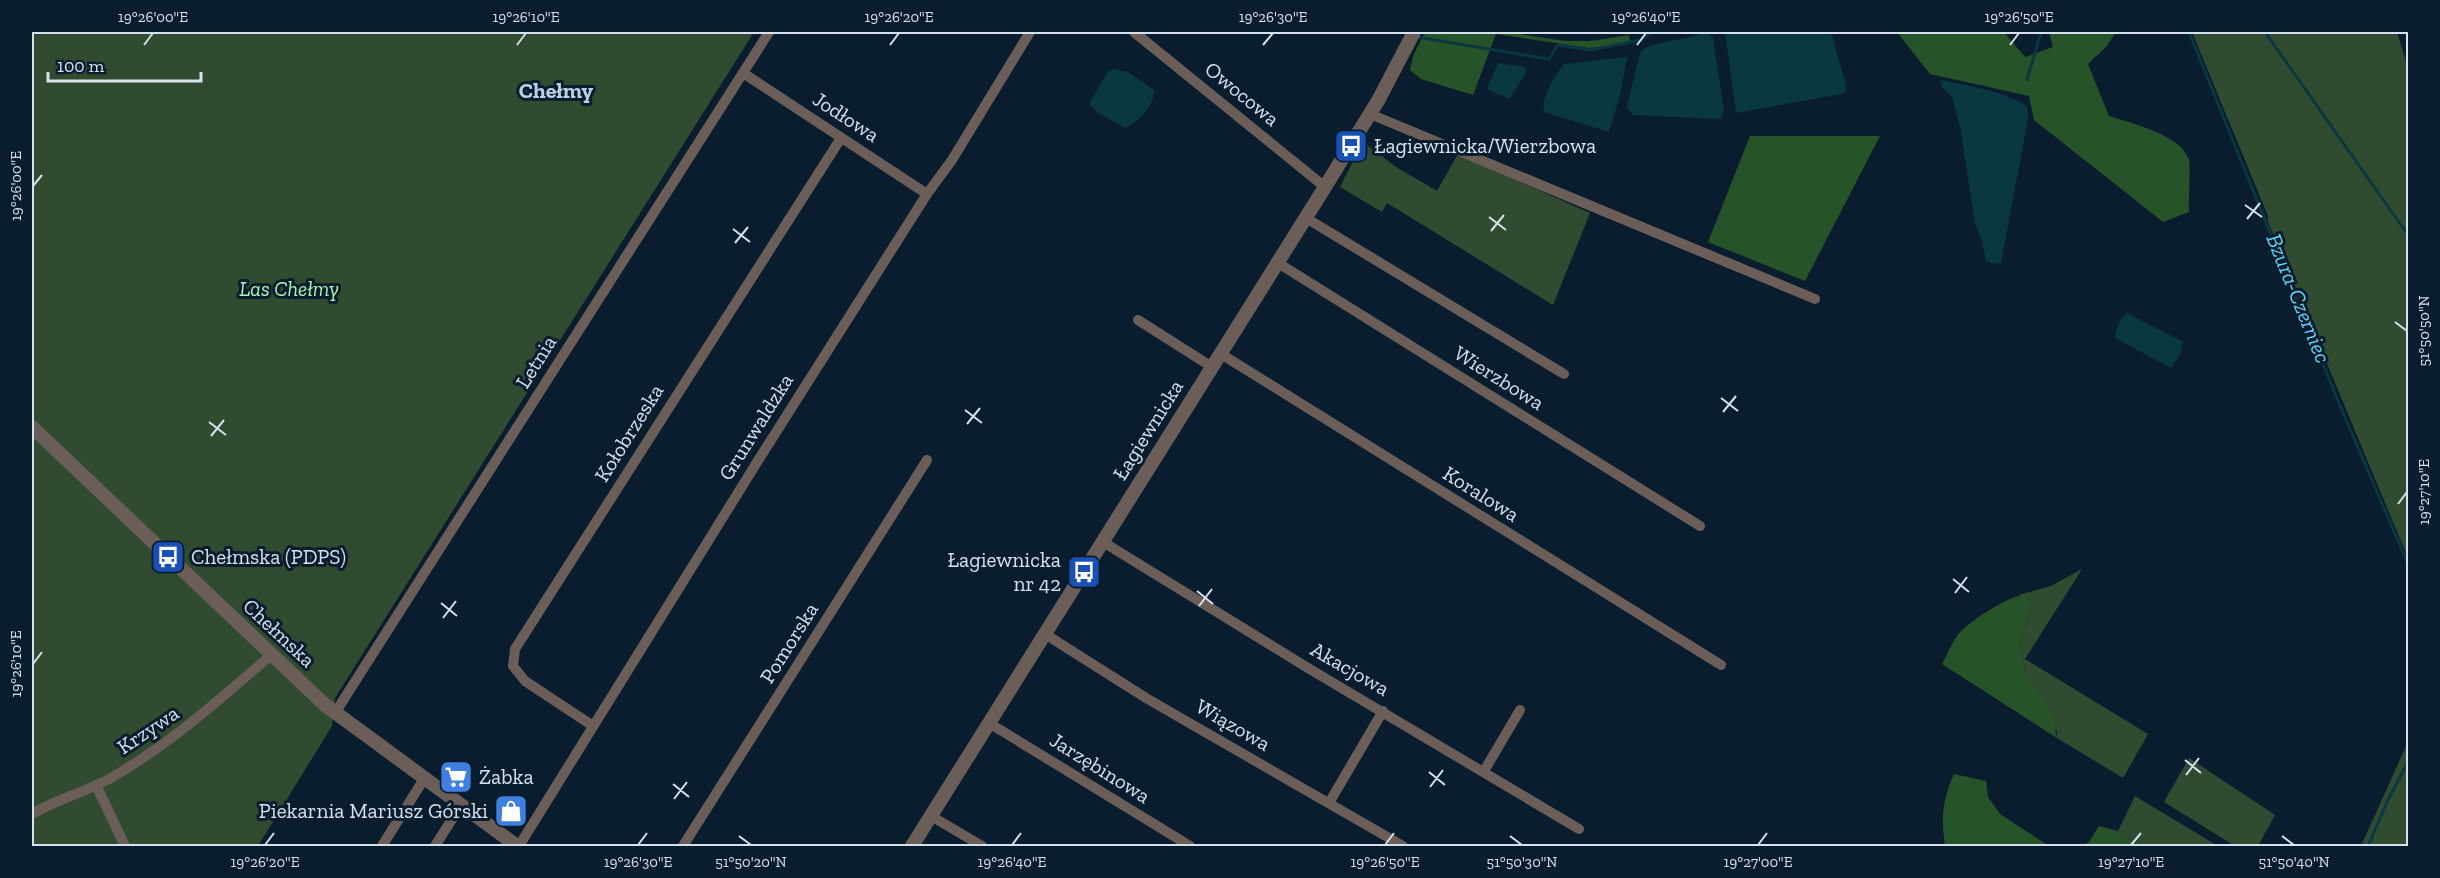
<svg xmlns="http://www.w3.org/2000/svg" width="2440" height="878" viewBox="0 0 2440 878" font-family="'Zilla Slab',serif">
<style>
.green{fill:#314b31}
.forest{fill:#265328}
.water{fill:#093843}
.lines{fill:none;stroke-linecap:round;stroke-linejoin:round}
.stream{stroke:#093843;stroke-width:3}
.minor{stroke:#6b5e59;stroke-width:10}
.tertiary{stroke:#6b5e59;stroke-width:14}
.ticks{fill:none;stroke:#d5e1ed;stroke-width:2}
.labels{text-anchor:middle;stroke-width:6;stroke-linejoin:round;paint-order:stroke}
.street-label{font-size:21px;fill:#d5e1ed;stroke:#0a1d2e}
.poi-label{font-size:21px;fill:#d5e1ed;stroke:#0a1d2e;text-anchor:start}
.park-label{font-size:21px;font-style:italic;fill:#aff4af;stroke:#0a1d2e}
.neighbourhood-label{font-size:22px;font-weight:bold;fill:#b8d1e7;stroke:#0a1d2e}
.water-label{font-size:22px;font-style:italic;fill:#5ed7f7;stroke:#0a1d2e}
.neatline{fill:none;stroke:#d5e1ed;stroke-width:2}
.ticks-label{font-size:15px;text-anchor:middle;fill:#d5e1ed}
</style>
<rect width="100%" height="100%" fill="#0a1d2e"/>
<path class="green" d="M32,32H754L335,698L332,726L258,846H32Z
M2192,32H2397L2408,68V558L2268,222V216Z
M1363,142L1396,167L1437,191L1458,154L1590,213L1553,305L1387,203L1382,212L1340,187Z
M2082,569L2025,659L2148,734L2123,778L2057,738V732L2025,675L2021,640L2031,607L2027,595H2018L2051,586Z
M2408,742V846H2361Z
M2189,758L2275,815L2258,846H2235L2164,802Z
M2135,796L2218,846H2140L2118,831Z"/>
<path class="forest" d="M1425,32H1507L1565,41H1590L1629,35L1630,44L1589,48L1496,34L1473,95L1421,79L1410,70L1413,56Z
M1897,32H2004L2025,57L2053,47L2049,32H2116L2106,47L2088,64L2109,116C2131,123 2182,135 2189,160C2191,165 2188,202 2189,212L2163,222L2034,120L2029,96L1930,74Z
M1750,136H1880L1805,281L1708,242Z
M2027,594L2031,607L2021,640L2025,675L2052,713L2057,738L1942,664C1948,654 1953,639 1961,631C1975,618 2008,596 2027,594Z
M1954,774L1986,781L1988,797L2000,814L2049,846H1945C1941,818 1942,801 1954,774Z
M2099,826L2118,831L2140,846H2080L2089,842Z"/>
<path class="water" d="M1725,32H1831L1846,85V91L1841,94L1736,113Z
M1707,33L1713,38L1724,111L1721,119L1633,115L1627,107L1640,53L1645,48L1653,45Z
M1627,57L1620,95L1609,132L1544,112C1541,97 1555,75 1564,64Z
M1498,63L1524,67L1526,72L1510,99L1487,89Z
M1115,69L1128,72L1154,90C1155,105 1139,122 1126,128L1098,113L1089,104L1109,70Z
M1940,80C1969,86 2001,90 2027,106L2028,119L2001,263L1994,264L1986,261L1982,240L1975,223L1960,127L1952,97L1942,87Z
M2127,313L2183,342L2180,355L2171,368L2115,338C2116,328 2119,319 2127,313Z"/>
<g class="lines">
<path class="stream" d="M2189,32L2341,408L2408,564
M2265,32L2408,235
M1417,37L1549,59L1558,45L1590,50L1641,40L1652,32
M2027,80L2041,32
M2368,846L2388,800L2408,762"/>
<path class="minor" d="M1134,32L1325,187
M743,73L927,194
M1370,114L1815,299
M1306,218L1564,374
M1278,263L1700,526
M1138,320L1212,367
M1221,354L1721,665
M1103,542L1308,668L1579,829
M1045,634L1146,698L1403,846
M335,713L769,32
M989,723L1190,846
M593,726L525,681L513,666L515,649L841,138
M1484,771L1520,710
M96,785L125,846
M1329,803L1383,711
M32,814C57,799 86,792 111,778C171,743 219,700 271,655
M931,816L982,846
M382,846L424,779
M435,846L461,805
M519,846L759,459L927,194L952,160L1030,32
M683,846L927,460"/>
<path class="tertiary" d="M32,427L325,705L517,846
M912,846L1325,187L1379,99L1414,32"/>
</g>
<path class="ticks" d="M144,45L153,33M517,45L526,33M890,45L899,33M1263,45L1273,33M1637,45L1646,33M2010,45L2019,33M33,186L42,175M2245,205L2262,217M1489,217L1506,230M2247,219L2260,203M733,229L750,242M1491,231L1504,215M735,243L748,227M2395,322L2407,331M1721,398L1738,411M965,410L982,423M1723,412L1736,396M209,422L226,435M967,424L980,408M211,436L224,420M2398,504L2407,492M1953,579L1969,592M1197,591L1213,604M1955,593L1967,577M441,603L457,616M1199,606L1212,589M443,618L456,601M33,664L42,652M2185,760L2201,773M1429,772L1445,785M2186,775L2199,758M673,784L689,797M1430,787L1443,770M674,799L687,782M739,836L751,845M1510,836L1522,845M2282,836L2294,845M265,845L274,833M638,845L647,833M1012,845L1021,833M1385,845L1394,833M1758,845L1767,833M2131,845L2141,833"/>
<defs>
<g id="bus-square" transform="scale(1.725)"><rect x="-9" y="-9" width="18" height="18" rx="4" fill="#1a4fb4" stroke="#0a1d2e"/><path d="M-5-6H5V4H4V6H2V4H-2V6H-4V4H-5ZM-3.5-4V0h7V-4ZM-3.5 1.2v1.5H-2V1.2ZM2 1.2v1.5H3.5V1.2Z" fill="#fff"/></g>
<g id="supermarket-square" transform="scale(1.725)"><rect x="-9" y="-9" width="18" height="18" rx="4" fill="#3f7fe0" stroke="#0a1d2e"/><path d="M-6-5.5h2.5l.6 2H6L4.5 2H-2.5L-4.4-4H-6ZM-1.5 3.2a1.3 1.3 0 1 0 .1 0ZM3 3.2a1.3 1.3 0 1 0 .1 0Z" fill="#fff"/></g>
<g id="shop-square" transform="scale(1.725)"><rect x="-9" y="-9" width="18" height="18" rx="4" fill="#3f7fe0" stroke="#0a1d2e"/><path d="M-5-2.5h2.3a2.7 3.5 0 0 1 5.4 0H5L5.5 6h-11ZM-1.5-2.5h3a1.5 2.3 0 0 0-3 0Z" fill="#fff"/></g>
</defs>
<g fill-rule="evenodd">
<use href="#bus-square" x="1351" y="146"/>
<use href="#bus-square" x="168" y="557"/>
<use href="#bus-square" x="1084" y="572"/>
<use href="#supermarket-square" x="456" y="777"/>
<use href="#shop-square" x="511" y="811"/>
</g>
<g class="labels">
<g class="street-label">
<text transform="translate(1242 94) rotate(39)" y="7">Owocowa</text>
<text transform="translate(846 117) rotate(33)" y="7">Jodłowa</text>
<text transform="translate(536 362) rotate(-58)" y="7">Letnia</text>
<text transform="translate(1499 378) rotate(32)" y="7">Wierzbowa</text>
<text transform="translate(756 427) rotate(-58)" y="7">Grunwaldzka</text>
<text transform="translate(1148 430) rotate(-58)" y="7">Łagiewnicka</text>
<text transform="translate(629 433) rotate(-58)" y="7">Kołobrzeska</text>
<text transform="translate(1481 494) rotate(32)" y="7">Koralowa</text>
<text transform="translate(279 633) rotate(43)" y="7">Chełmska</text>
<text transform="translate(789 643) rotate(-58)" y="7">Pomorska</text>
<text transform="translate(1350 669) rotate(30)" y="7">Akacjowa</text>
<text transform="translate(1233 725) rotate(30)" y="7">Wiązowa</text>
<text transform="translate(148 730) rotate(-34)" y="7">Krzywa</text>
<text transform="translate(1100 768) rotate(32)" y="7">Jarzębinowa</text>
</g>
<g class="poi-label">
<text x="1374" y="153">Łagiewnicka/Wierzbowa</text>
<text x="191" y="564">Chełmska (PDPS)</text>
<text x="1061" y="567" text-anchor="end">Łagiewnicka<tspan x="1061" dy="24">nr 42</tspan></text>
<text x="479" y="784">Żabka</text>
<text x="488" y="818" text-anchor="end">Piekarnia Mariusz Górski</text>
</g>
<g class="park-label">
<text x="289" y="296">Las Chełmy</text>
</g>
<g class="neighbourhood-label">
<text x="556" y="98">Chełmy</text>
</g>
<g class="water-label">
<text transform="translate(2299 298) rotate(68)" y="8">Bzura-Czerniec</text>
</g>
</g>
<rect width="2440" height="878" fill="none" stroke="#0a1d2e" stroke-width="66"/>
<path d="M48 72v9h153v-9" fill="none" stroke="#d5e1ed" stroke-width="3"/>
<text x="57" y="72" font-size="18" fill="#d5e1ed" stroke="#0a1d2e" stroke-width="4.5" paint-order="stroke">100 m</text>
<rect x="33" y="33" width="2374" height="812" class="neatline"/>
<g class="ticks-label">
<text x="153" y="22">19°26'00"E</text>
<text x="526" y="22">19°26'10"E</text>
<text x="899" y="22">19°26'20"E</text>
<text x="1273" y="22">19°26'30"E</text>
<text x="1646" y="22">19°26'40"E</text>
<text x="2019" y="22">19°26'50"E</text>
<text transform="translate(16 186) rotate(-90)" y="5">19°26'00"E</text>
<text transform="translate(2424 331) rotate(-90)" y="5">51°50'50"N</text>
<text transform="translate(2424 492) rotate(-90)" y="5">19°27'10"E</text>
<text transform="translate(16 664) rotate(-90)" y="5">19°26'10"E</text>
<text x="265" y="867">19°26'20"E</text>
<text x="638" y="867">19°26'30"E</text>
<text x="751" y="867">51°50'20"N</text>
<text x="1012" y="867">19°26'40"E</text>
<text x="1385" y="867">19°26'50"E</text>
<text x="1522" y="867">51°50'30"N</text>
<text x="1758" y="867">19°27'00"E</text>
<text x="2131" y="867">19°27'10"E</text>
<text x="2294" y="867">51°50'40"N</text>
</g>
</svg>
